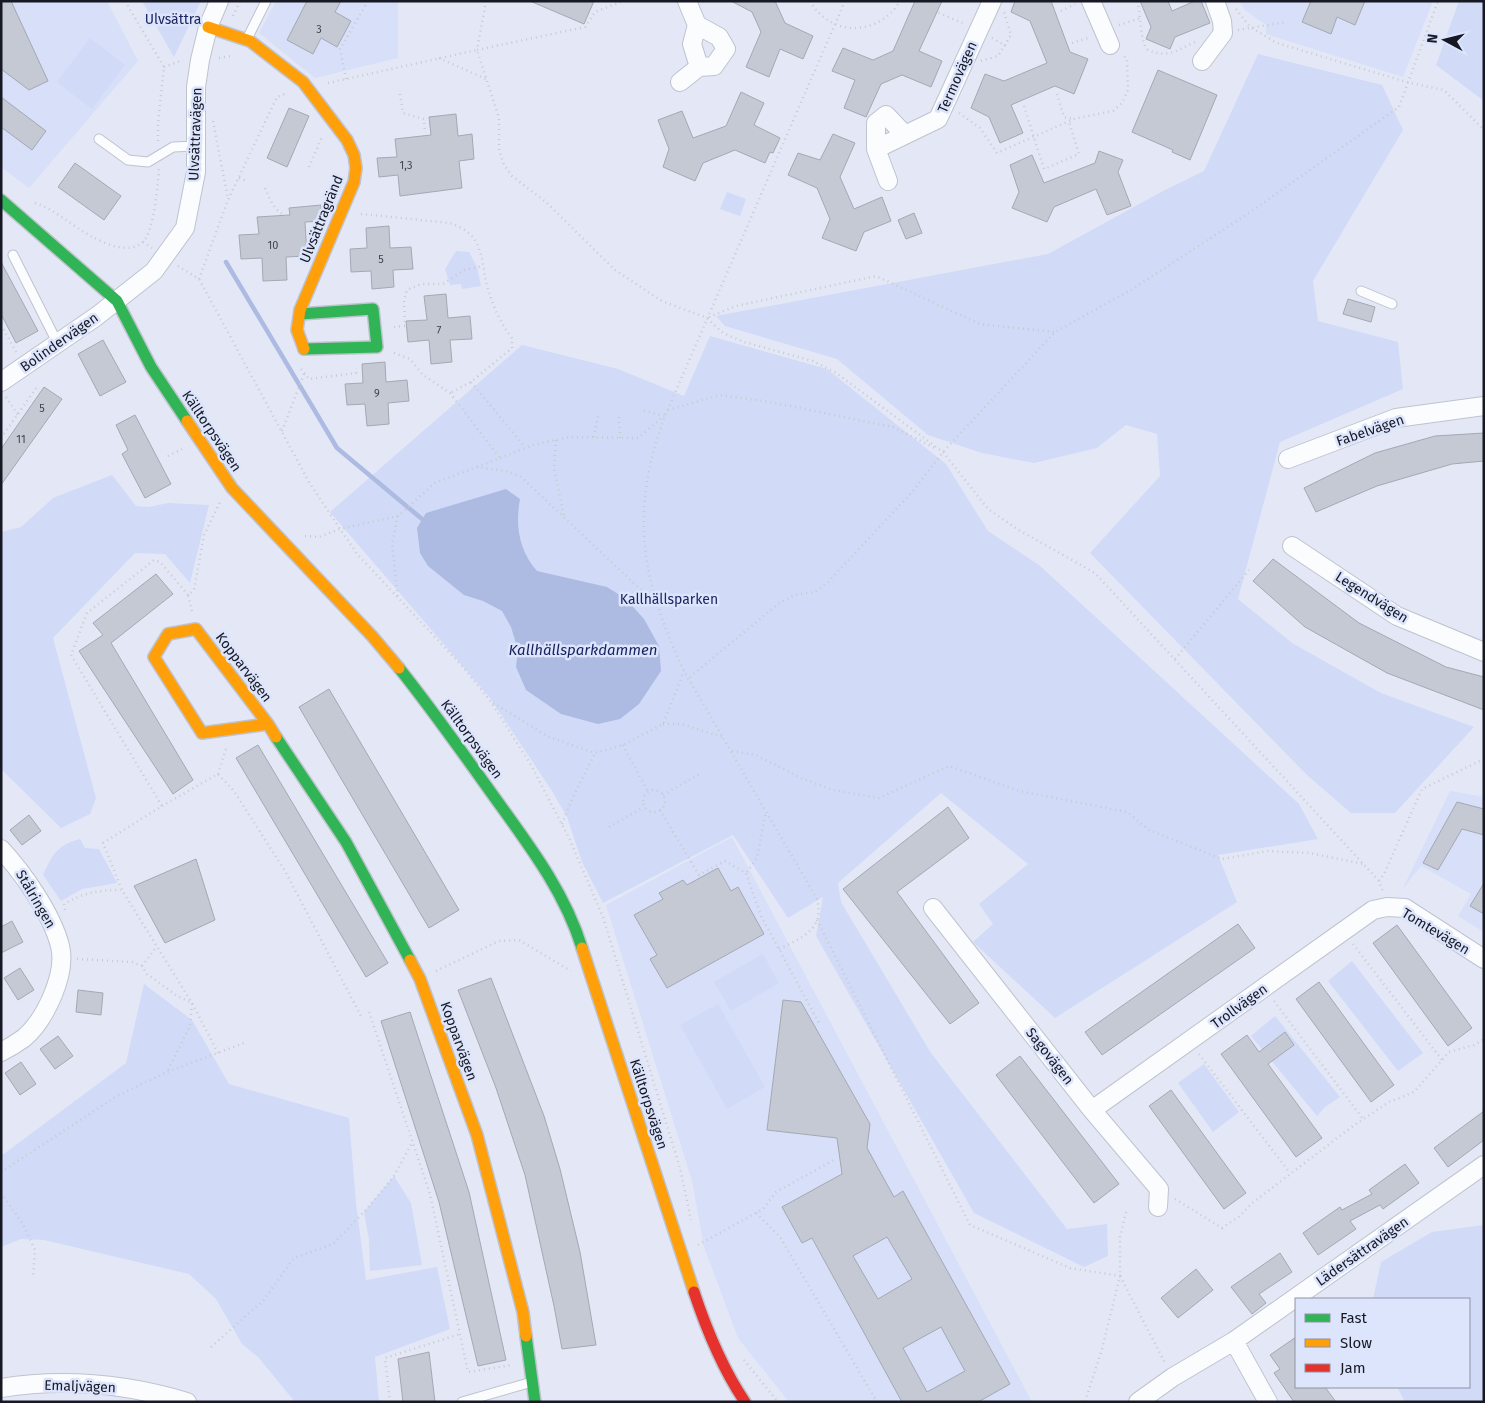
<svg xmlns="http://www.w3.org/2000/svg" width="1485" height="1403" viewBox="0 0 1485 1403" font-family="'Fira Sans',sans-serif">
<style>
.built{fill:#d7dff9}
.green{fill:#d1daf7}
.water{fill:#adbae2}
.lines{fill:none;stroke-linecap:round;stroke-linejoin:round}
.stream{stroke:#adbae2;stroke-width:4.5}
.building{fill:#c5c9d4;stroke:#a4a8b3;fill-rule:evenodd}
.lane-casing{stroke:#bfc3ce;stroke-width:11}
.street-casing{stroke:#bfc3ce;stroke-width:20}
.fast-casing{stroke:#bfc3ce;stroke-width:14}
.slow-casing{stroke:#bfc3ce;stroke-width:14}
.jam-casing{stroke:#bfc3ce;stroke-width:14}
.path{stroke:#c8cacf;stroke-width:2.5;stroke-dasharray:1 4;stroke-linecap:butt}
.lane{stroke:#fbfcfe;stroke-width:9}
.street{stroke:#fbfcfe;stroke-width:18}
.fast{stroke:#30b455;stroke-width:11}
.slow{stroke:#ff9f0a;stroke-width:11}
.jam{stroke:#e5322d;stroke-width:11}
.labels{text-anchor:middle;stroke-width:5;stroke-linejoin:round;paint-order:stroke}
.number-label{font-size:11px;fill:#42454f}
.park-label{font-size:14px;fill:#1b2663;stroke:#dde5fd}
.street-label{font-size:14px;fill:#161923;stroke:#dde5fd}
.water-label{font-size:15px;font-style:italic;fill:#16215d;stroke:#dde5fd}
</style>
<rect width="100%" height="100%" fill="#e4e8f6"/>
<path class="built" d="M1,1H107L138,61L29,188L1,167Z
M276,1H398V58L315,78L259,33Z
M1239,1H1433L1403,77L1266,34V25L1245,10Z
M1450,791L1484,797V932L1458,916L1471,894L1421,866L1402,890Z
M732,837L1032,1402H789L738,1338L704,1247L692,1181L606,905Z"/>
<path class="green" d="M142,1H201L174,57Z
M1459,1H1484V101L1436,65Z
M90,38L125,65L92,109L57,82Z
M1258,54L1382,85L1403,130L1313,281L1318,321L1398,342L1403,389L1280,442L1238,599L1292,643L1381,693L1474,727L1395,813H1351L1307,775L1090,553L1160,476L1157,434L1126,425L1097,448L1034,463L982,453L928,435L837,359L725,326L716,316L1048,254L1163,191L1204,171Z
M727,192L746,199L740,216L720,209Z
M456,251L469,252L477,267L481,286L462,289L461,284L450,285L445,269Z
M710,336L827,369L946,464L988,531L1039,565L1299,804L1318,839L1218,855L1237,902L1055,1018L973,942L993,924L979,904L1028,864L941,793L838,883L841,902L931,1053L1067,1229L1107,1224L1108,1256L1084,1267L974,1213L816,936L823,897L788,918L733,835L603,903L582,862L567,817L552,791L490,698L330,512L522,345L618,369L684,396Z
M112,475L136,506L149,507L168,503L209,505L190,583L165,554L135,553L53,638L96,798L90,814L61,828L1,769V532L21,527L53,498Z
M80,839L85,848L99,849L117,883L82,889L61,901L43,875C52,855 57,845 80,839Z
M763,954L779,983L731,1011L714,982Z
M1352,961L1423,1053L1398,1071L1328,981Z
M144,984L192,1020L229,1084L349,1118L356,1203L366,1280L437,1267L450,1329L375,1357L379,1402H295L258,1357L242,1344L216,1299L189,1274L44,1240L21,1239L1,1247V1156L126,1063Z
M718,1004L765,1087L727,1109L680,1025Z
M1275,1016L1340,1097L1325,1107L1317,1116L1251,1036Z
M1204,1064L1239,1112L1213,1132L1178,1083Z
M394,1176L411,1203L422,1265L370,1271L369,1240L364,1212Z
M1484,1225V1402H1405L1397,1387H1469V1299H1373L1381,1262L1432,1232Z"/>
<path class="water" d="M506,489L520,499C515,526 519,550 537,571L607,587L626,599L644,619L659,646L661,671L639,704L620,719L598,724L561,714L526,690L516,667L518,650L511,627L502,611L483,601L464,595L428,566L420,553L417,528L426,513Z"/>
<g class="lines">
<path class="stream" d="M226,262L337,448L422,519"/>
</g>
<path class="building" d="M1,1H11L48,81L29,90L1,69Z
M307,1H341L335,12L351,21L337,47L321,38L313,54L287,40Z
M530,1H594L584,24Z
M731,1H775L785,23L813,36L803,59L780,49L769,77L746,67L761,32L752,12Z
M915,1H942L919,51L942,61L931,87L902,75L881,84L866,117L844,108L855,80L832,71L843,48L873,60L893,51Z
M1015,1H1051L1070,52L1088,59L1074,94L1055,86L1011,105L1023,133L1000,143L989,117L971,108L985,74L1004,81L1047,63L1030,21L1011,12Z
M1140,1H1168L1172,11L1195,1H1201L1210,23L1175,37L1170,49L1146,39L1151,27Z
M1311,1H1365L1355,25L1337,17L1331,34L1302,22Z
M1158,70L1217,95L1190,160L1172,152L1173,150L1132,132Z
M741,92L764,103L754,125L780,138L773,153L770,152L765,163L735,150L703,163L695,181L663,167L669,149L658,120L682,111L693,138L726,126Z
M1,97L46,131L32,150L1,127Z
M289,108L309,116L287,167L267,158Z
M456,114L458,136L472,134L474,159L459,161L462,188L400,196L398,175L379,177L377,158L397,157L395,139L431,135L429,117Z
M833,134L855,143L840,177L854,209L882,197L891,221L864,232L856,251L822,238L830,219L817,188L788,175L798,153L820,160Z
M1099,151L1123,160L1118,172L1131,206L1107,215L1096,189L1054,207L1047,222L1012,208L1019,192L1010,165L1032,155L1044,183L1095,163Z
M75,163L121,196L104,220L58,187Z
M321,205L322,221L305,222L307,256L286,257L287,280L263,281L262,258L241,259L239,235L259,234L257,217L290,215L289,208Z
M914,213L922,233L906,239L898,220Z
M389,226L390,248L411,247L413,269L393,270L394,287L372,289L371,271L351,272L350,249L367,248L366,228Z
M1,262L38,331L16,343L1,314Z
M446,294L448,318L470,316L472,339L450,340L452,362L431,364L429,340L408,342L406,321L427,320L424,296Z
M1348,299L1375,307L1371,322L1343,314Z
M103,340L126,382L100,396L78,354Z
M385,362L386,382L407,380L409,401L388,403L389,424L367,426L365,404L347,405L345,384L363,383L362,364Z
M44,387L62,399L1,485V449Z
M135,415L171,484L145,498L122,454L128,450L116,425Z
M1484,433V461L1452,464L1377,486L1316,512L1304,488L1375,453L1435,436Z
M1273,559L1359,623L1446,667L1484,677V710L1387,673L1305,627L1253,581Z
M156,574L173,594L111,643L193,780L173,794L79,651L103,635L93,623Z
M329,689L459,910L429,928L299,707Z
M258,745L388,963L366,977L236,758Z
M1457,802L1484,809V835L1462,829L1438,870L1423,863Z
M948,807L969,838L897,892L979,1003L950,1024L843,889Z
M29,815L41,831L22,845L10,830Z
M196,859L215,920L165,943L134,886Z
M718,868L731,891L738,887L764,934L667,988L650,959L657,955L634,915L663,899L659,893L683,880L687,885Z
M1484,883V914L1470,906Z
M12,921L23,942L1,953V927Z
M1238,924L1255,948L1102,1055L1085,1032Z
M1397,925L1472,1028L1448,1046L1373,943Z
M20,968L34,990L18,1000L4,978Z
M491,978L544,1116L560,1169L580,1252L596,1345L562,1349L554,1306L525,1175L496,1088L458,990Z
M1319,982L1394,1085L1371,1102L1296,999Z
M78,990L103,993L101,1015L76,1012Z
M783,1000L801,1002L870,1124L867,1148L894,1197L903,1191L1010,1384L978,1402H902L812,1238L802,1243L782,1207L842,1174L837,1138L767,1130ZM887,1237L912,1279L878,1299L853,1256ZM941,1327L965,1371L927,1392L903,1348Z
M410,1012L469,1192L506,1360L478,1366L439,1202L381,1021Z
M1285,1032L1294,1045L1268,1064L1322,1138L1296,1157L1221,1054L1247,1035L1259,1052Z
M58,1036L73,1056L55,1069L40,1049Z
M1020,1056L1119,1184L1094,1203L996,1075Z
M21,1062L36,1084L20,1095L5,1073Z
M1171,1090L1246,1193L1224,1209L1149,1106Z
M1484,1111V1140L1448,1167L1434,1148Z
M1405,1164L1419,1183L1383,1209L1380,1205L1350,1221L1356,1229L1318,1255L1303,1233L1340,1207L1342,1210L1372,1194L1369,1190Z
M1280,1253L1292,1272L1259,1294L1266,1303L1252,1314L1231,1287Z
M1196,1269L1213,1290L1178,1318L1161,1298Z
M1296,1337V1387H1325L1336,1402H1294L1274,1373L1280,1369L1270,1355Z
M429,1352L435,1402H403L398,1359Z"/>
<g class="lines">
<g class="lane-casing">
<path id="lane" d="M247,39L266,1
M99,139L128,160L148,162L173,147L196,146
M13,255L58,344
M1361,291L1392,304
M462,1402L532,1382"/>
</g>
<g class="street-casing">
<path id="street" d="M687,1L697,25L692,44L699,67L714,66L726,49L719,37L697,25
M1091,1L1110,45
M1202,61L1223,33L1222,21L1215,1
M680,82L699,67
M876,149V123L886,115L905,135
M888,181L876,149L938,119L992,1
M1,382L97,316L154,271L185,228L196,172V87L200,60L208,27L219,1
M1288,459L1396,418L1484,406
M1292,546L1397,616L1484,652
M1,849C23,873 52,914 60,946C67,974 45,1020 24,1038C17,1043 9,1048 1,1052
M933,908L1092,1110L1159,1189L1158,1207
M1092,1110L1373,910L1387,907L1405,908L1484,959
M1234,1341L1268,1402
M1,1388C63,1378 127,1384 187,1402
M1138,1402L1173,1377L1234,1341L1484,1165"/>
</g>
<g class="fast-casing">
<path id="fast" d="M1,200L117,301L151,367L187,421
M300,314L373,309L377,347L304,349
M399,668C431,708 460,749 490,791C525,840 564,889 582,948
M276,737L346,842L410,960
M526,1336L535,1402"/>
</g>
<g class="slow-casing">
<path id="slow" d="M208,27L250,41L303,82L347,140L354,155L356,168L354,182L300,310L297,330L304,349
M187,421L232,488L372,636L399,668
M268,724L202,733L154,657L168,634L196,629L268,724L276,737
M582,948L694,1292
M410,960L420,979L477,1135L523,1312L526,1336"/>
</g>
<g class="jam-casing">
<path id="jam" d="M694,1292C707,1331 722,1368 745,1402"/>
</g>
<path class="path" d="M125,1L164,67L158,123V143
M486,1L477,50L585,27L595,12L623,1
M810,1C831,38 879,36 900,1
M911,1L965,24
M1137,1C1142,19 1139,31 1146,49C1167,59 1175,51 1195,42
M1236,9L1250,27L1277,43L1410,83L1444,90L1484,130
M1061,11L1075,4
M233,16L240,1
M1119,25L1141,18
M1238,30L1286,22
M992,38L1006,46
M1072,43L1091,37
M219,58L232,56
M439,58L486,79
M981,61L998,56L1011,35L1004,12
M164,67L183,60
M346,79L340,49L368,1
M328,83L477,50L499,118V150L504,165L512,176L547,203L615,270L662,301L707,318L723,333L744,342L813,361L836,373L943,452L988,509L1017,529L1095,573L1379,881L1383,892
M400,94L403,113L424,119L425,133
M1057,94L1064,117L1073,119
M1024,106L1044,169L1079,154L1069,122
M959,113L980,128L997,153L1074,119L1113,111L1122,103L1128,90L1127,59L1122,54
M213,121L228,199
M309,167L322,137
M239,178L247,181
M265,188C280,224 286,216 321,214
M35,203C56,210 72,226 91,236C105,244 128,254 142,243C154,233 158,184 159,168
M361,214L450,223C458,226 467,230 473,237C482,249 483,267 486,282C492,303 498,320 512,338V348L471,382L450,393
M143,242L152,248
M178,266L199,279L309,482L340,529L358,555L463,667L491,702L531,765L569,838L603,917L680,1168L691,1220
M199,279L228,200L277,97L287,93
M709,317L736,306L876,276L980,324L1054,332
M1,325L16,352
M394,327L405,326L404,300L407,290L421,284H443L464,270L483,266
M394,353L410,359L423,375L450,393L499,457
M301,369L309,379L356,373V368
M471,382L525,447
M6,397L18,415
M668,410L720,395L770,402L893,427L935,448
M644,411L665,416
M619,417L620,438
M282,431L304,374
M594,437L598,416
M1,438L37,387
M556,440L554,467L564,516
M168,456L182,449
M477,467L533,445L569,437L638,438L663,417
M398,516L392,543L398,599
M305,536L319,537L340,529L398,516L435,483L477,467L506,471L520,476L655,603
M188,595L160,562L154,560L87,613L71,655L162,806L103,843L122,890L192,1003L218,1053
M192,611L188,595L194,590L204,535L220,502
M1175,659L1249,570
M690,677L778,604L794,595L815,592L828,582L913,491L943,452L1055,332L1131,290L1249,213L1399,107L1438,1
M493,703L549,737L595,753L623,745L663,724L684,671
M663,724H682L722,737
M623,745L648,792
M732,751L756,755L801,778L833,790L879,798L949,766L1019,791L1127,812L1149,830L1222,859L1268,851L1310,853L1363,864
M218,774L226,749
M643 801a11 11 0 1 1 22 0a11 11 0 1 1-22 0Z
M663,795L701,773
M162,806L218,774L234,791L285,871L361,1016
M660,810L699,875L725,861L746,873L761,916L819,1023
M562,824L573,797L595,753
M609,827L644,807
M747,872L757,858L766,812
M1379,881L1384,874L1422,789L1484,759
M65,910L64,904C83,893 98,890 121,890
M817,920L970,1225L1070,1268L1120,1276L1102,1349L1085,1402
M1353,944L1442,1060
M779,949C802,938 825,929 817,899L684,671C641,580 629,513 665,416L845,1
M77,959L132,962L142,966L147,974L177,996L192,1003L190,1026L167,1072
M142,966L157,946
M436,971L499,941L519,940L571,971
M1274,1001L1363,1119
M369,1012L430,1194L468,1372L512,1365
M1199,1054L1290,1173
M1,1172L117,1096L167,1072L247,1042
M1,1193L23,1224L35,1250L33,1276
M1175,1199L1222,1228L1240,1216L1251,1204L1353,1126L1389,1102L1414,1092L1449,1052L1474,1045L1484,1039
M1126,1212L1120,1237V1276L1165,1363
M756,1213L780,1237L877,1402
M698,1245L763,1209L776,1192L834,1160
M211,1347L263,1301L294,1258L333,1244L364,1212L394,1176L412,1143
M744,1360L778,1402
M390,1402L385,1358L460,1334"/>
<use href="#lane" class="lane"/>
<use href="#street" class="street"/>
<use href="#fast" class="fast"/>
<use href="#slow" class="slow"/>
<use href="#jam" class="jam"/>
</g>
<g class="labels">
<g class="number-label">
<text x="319" y="33">3</text>
<text x="406" y="169">1,3</text>
<text x="273" y="249">10</text>
<text x="381" y="263">5</text>
<text x="439" y="334">7</text>
<text x="377" y="397">9</text>
<text x="42" y="412">5</text>
<text x="21" y="443">11</text>
</g>
<g class="park-label">
<text x="173" y="24">Ulvsättra</text>
<text x="669" y="604">Kallhällsparken</text>
</g>
<g class="street-label">
<text transform="translate(957 77) rotate(-66)" y="5">Termovägen</text>
<text transform="translate(195 134) rotate(-88)" y="5">Ulvsättravägen</text>
<text transform="translate(321 219) rotate(-68)" y="5">Ulvsättragränd</text>
<text transform="translate(59 342) rotate(-35)" y="5">Bolindervägen</text>
<text transform="translate(1370 430) rotate(-19)" y="5">Fabelvägen</text>
<text transform="translate(212 431) rotate(56)" y="5">Källtorpsvägen</text>
<text transform="translate(1372 597) rotate(32)" y="5">Legendvägen</text>
<text transform="translate(244 667) rotate(53)" y="5">Kopparvägen</text>
<text transform="translate(472 739) rotate(54)" y="5">Källtorpsvägen</text>
<text transform="translate(36 899) rotate(60)" y="5">Stålringen</text>
<text transform="translate(1436 931) rotate(31)" y="5">Tomtevägen</text>
<text transform="translate(1239 1006) rotate(-36)" y="5">Trollvägen</text>
<text transform="translate(459 1041) rotate(70)" y="5">Kopparvägen</text>
<text transform="translate(1050 1056) rotate(52)" y="5">Sagovägen</text>
<text transform="translate(649 1104) rotate(72)" y="5">Källtorpsvägen</text>
<text transform="translate(1362 1251) rotate(-35)" y="5">Lädersättravägen</text>
<text transform="translate(80 1386) rotate(2)" y="5">Emaljvägen</text>
</g>
<g class="water-label">
<text x="583" y="655">Kallhällsparkdammen</text>
</g>
</g>
<rect width="1485" height="1403" fill="none" stroke="#161923" stroke-width="5"/>
<rect x="1295" y="1298" width="175" height="90" fill="#dde5fd" stroke="#8d93a6"/>
<rect x="1305" y="1314" width="25" height="8" fill="#30b455" stroke="#8d93a6"/>
<text x="1340" y="1323" font-size="15" fill="#161923">Fast</text>
<rect x="1305" y="1339" width="25" height="8" fill="#ff9f0a" stroke="#8d93a6"/>
<text x="1340" y="1348" font-size="15" fill="#161923">Slow</text>
<rect x="1305" y="1364" width="25" height="8" fill="#e5322d" stroke="#8d93a6"/>
<text x="1340" y="1373" font-size="15" fill="#161923">Jam</text>
<g transform="translate(1445 40) rotate(277)" stroke="#dde5fd" stroke-width="4" paint-order="stroke">
<path d="M0-4L9 19L0 12L-9 19Z" fill="#161923"/>
<text y="-8" font-size="14" font-weight="bold" text-anchor="middle" fill="#161923">N</text>
</g>
</svg>
